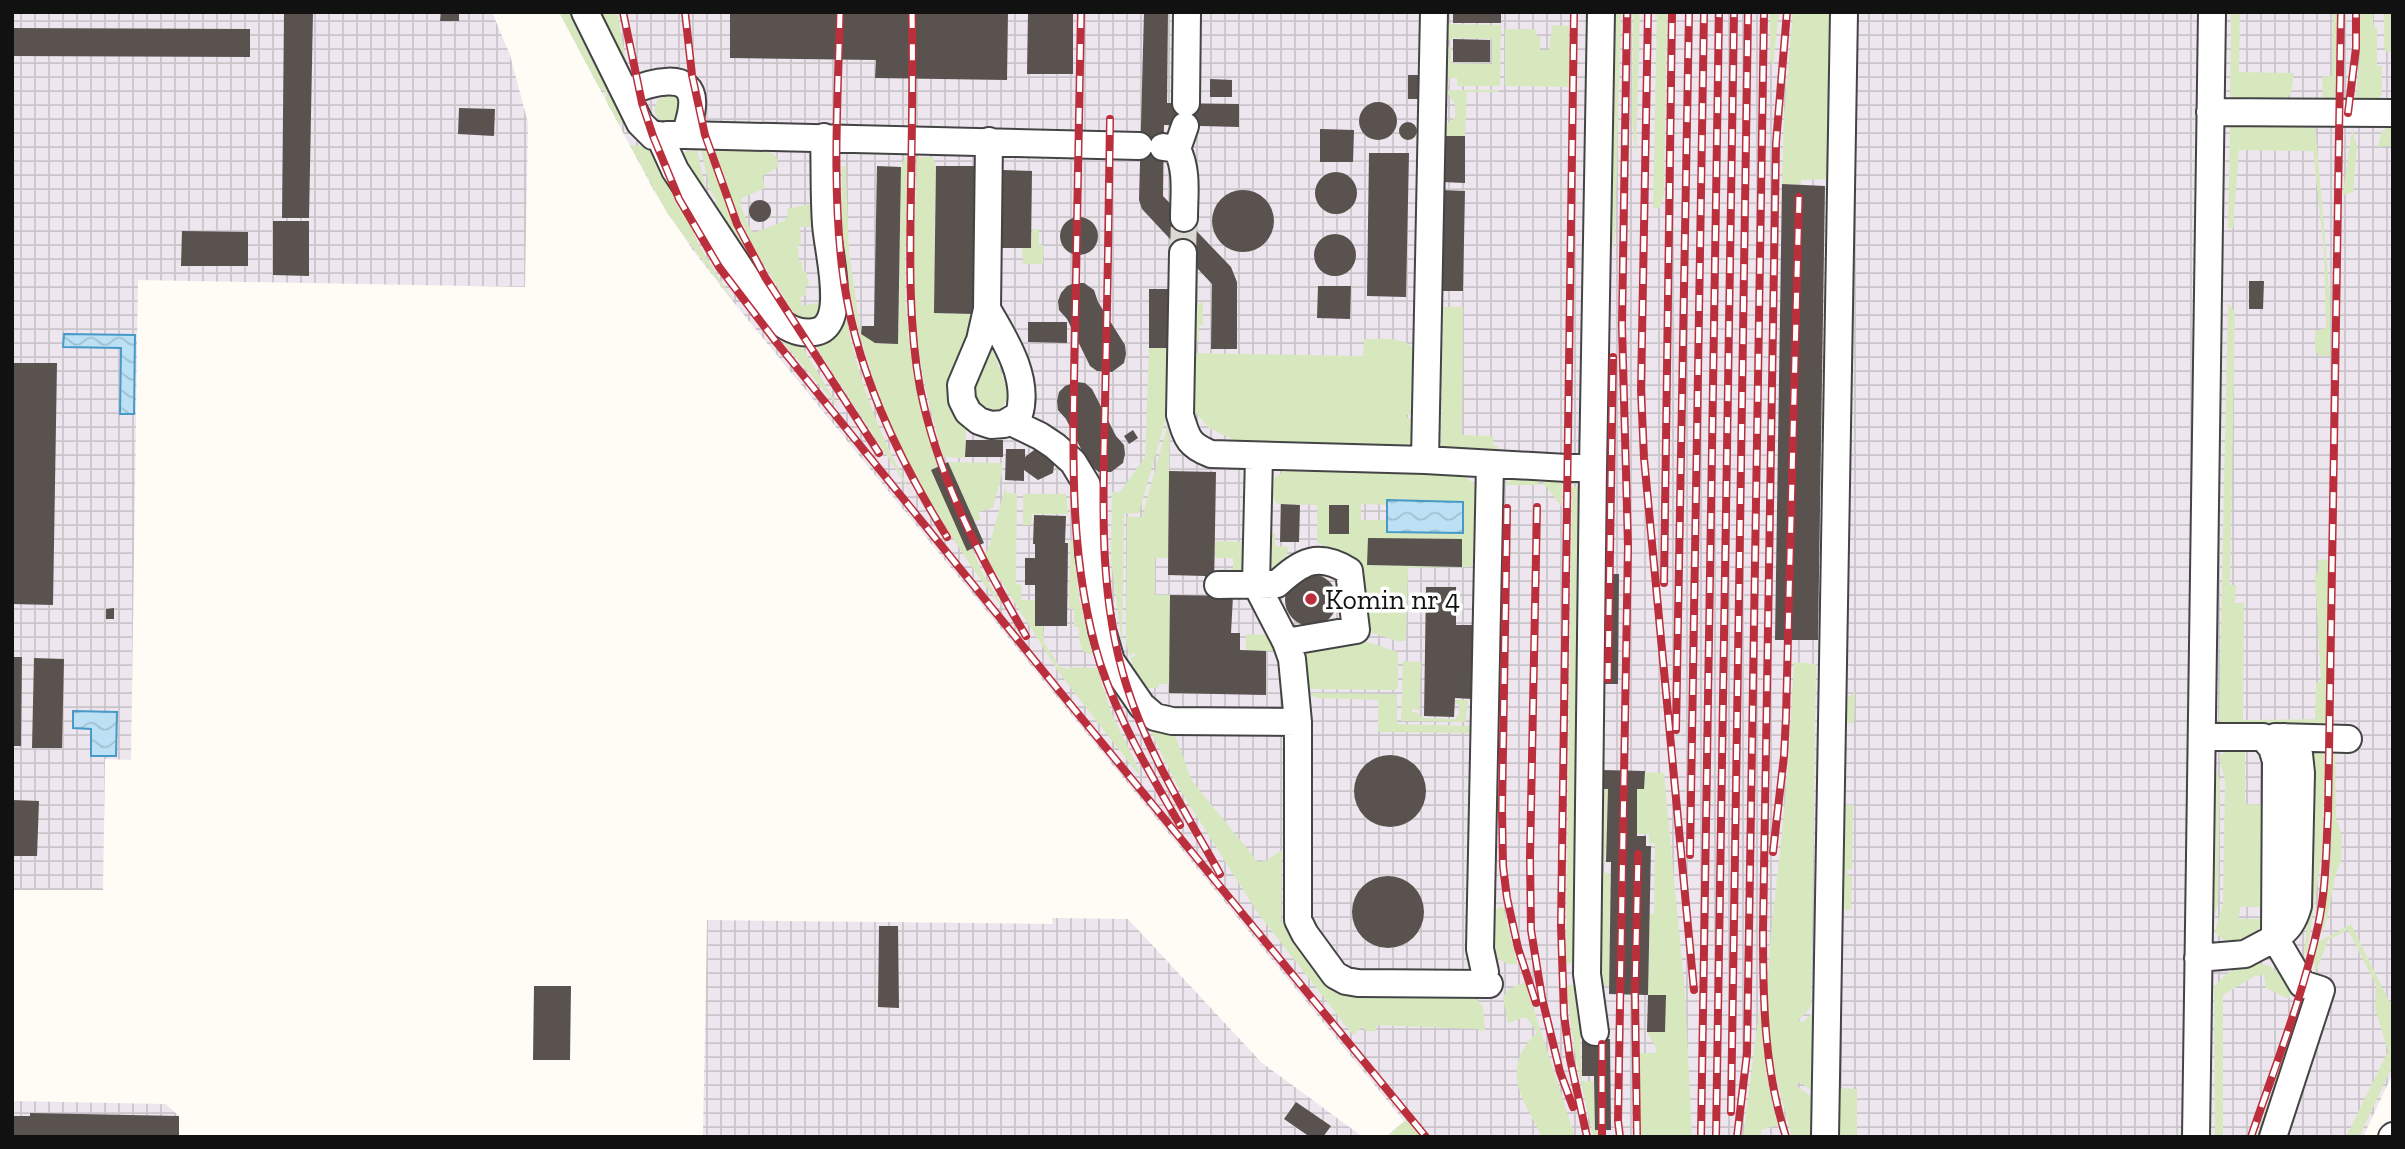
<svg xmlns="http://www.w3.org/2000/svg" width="2405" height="1149" viewBox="0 0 2405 1149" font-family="'Zilla Slab',serif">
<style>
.industrial{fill:url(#industrial-grid)}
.grass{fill:#d7e8bf;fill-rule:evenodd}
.water{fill:url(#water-waves);stroke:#479ac7;stroke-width:2}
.building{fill:#59524e}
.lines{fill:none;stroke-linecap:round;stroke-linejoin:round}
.minor-tunnel{stroke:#dad9d3;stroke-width:26;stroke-dasharray:26 13;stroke-linecap:butt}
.minor-casing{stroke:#444;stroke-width:30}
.minor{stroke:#fff;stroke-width:26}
.rail-casing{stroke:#bb2f3c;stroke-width:8}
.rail{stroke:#fff;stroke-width:5;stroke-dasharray:16;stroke-linecap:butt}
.poi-dot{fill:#bb2f3c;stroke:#fff;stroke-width:2.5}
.labels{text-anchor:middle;stroke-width:7;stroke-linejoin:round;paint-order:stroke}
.poi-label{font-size:28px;fill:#111;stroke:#fff;text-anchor:start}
</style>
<defs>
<pattern id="industrial-grid" width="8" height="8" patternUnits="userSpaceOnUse" patternTransform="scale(1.75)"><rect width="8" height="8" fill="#ede6ee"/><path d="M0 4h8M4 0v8" fill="none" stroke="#cac4cb"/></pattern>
<pattern id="water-waves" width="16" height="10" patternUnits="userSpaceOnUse" patternTransform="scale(1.75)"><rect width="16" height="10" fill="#bce1f4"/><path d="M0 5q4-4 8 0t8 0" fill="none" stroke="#a1c0d0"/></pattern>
</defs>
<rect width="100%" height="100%" fill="#fefcf5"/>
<path class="industrial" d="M12,12H492L510,55L528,123L525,287L138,280L131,760L105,759L103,890H12Z
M559,12H2393V1073L2363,1137H1386L1404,1121L735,304L692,249L654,191Z
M1052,918L1128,919L1262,1063L1363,1137H703L707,920L1053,924Z
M12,1101L166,1104L179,1116V1137H12Z"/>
<path class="grass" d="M559,12H576L624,118L619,117L622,121L620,126L605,98L607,96L603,89H600Z
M598,12H617L626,60L619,53Z
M1614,12H1621L1615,236L1610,258Z
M1633,12H1640L1636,155L1632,121Z
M1657,12H1667L1664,195L1659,209L1653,208Z
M1770,12H1779L1773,66L1770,60Z
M1793,12H1829L1826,179L1801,180V185L1782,184L1784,117Z
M2231,12H2240L2239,72L2294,73L2291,93L2284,100L2240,102L2230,96Z
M2333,12H2337L2335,104L2323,101L2322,77L2332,76Z
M2360,12H2373V25L2377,29V66H2382V94L2378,101L2355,104L2360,56Z
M2384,12H2393V52H2387L2384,48Z
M1446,24L1501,25L1500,86H1457V78H1449V86H1445L1446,46H1451V63L1492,64V39L1452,38V40H1446Z
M1552,25L1569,26V87L1505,86V29H1536V35L1540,36V50H1549Z
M1445,90H1499L1498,92H1467L1465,136H1444V127L1455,117V104Z
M674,95L680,98L683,117L673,124C658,122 650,114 658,99Z
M2315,122L2330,299V356H2319L2315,350V331L2326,328L2324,251L2313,151L2239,150L2233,229L2228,228L2230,127L2235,124Z
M2393,124V145L2378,147L2381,132Z
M2352,128L2357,147L2353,192L2343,195Z
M630,145L650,147L660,159L699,245L735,304L667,213Z
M701,149L707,150C726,209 751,260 785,312L707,209L717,202L710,190Z
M697,150L706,190L698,194L682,155L686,151Z
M712,150L767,151C775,153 780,159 777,168L762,176L765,188L742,198L740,204L750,229L754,233L784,221L788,216L787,209L810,204L811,227H800L801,245L798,246L799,261L802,262L803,272L806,271L809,285L805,286L807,295L800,297L802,306L826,301L821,317L800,324L755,250L726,189Z
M905,157H909C908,211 902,266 907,319C911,370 922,419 938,467L931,470L967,550L972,549L982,572L1004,609C981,582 961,552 942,521C889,437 855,346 843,247C841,220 842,193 842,166H845L846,172L849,253L861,333L875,343L897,344L899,326L901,167Z
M917,157H933L936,166L934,313L973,314C973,321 974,329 971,336C960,371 930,394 966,428L965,458L943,457C932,414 919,370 916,325C911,269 916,213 917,157Z
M1032,229H1039V244L1044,246L1043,264H1023L1022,248H1031Z
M1203,302V325L1199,326V341H1191C1192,328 1189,308 1203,302Z
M2228,303L2235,312L2230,585H2236L2235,603H2244L2243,720L2315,719L2316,683L2321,681L2315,575L2319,571L2318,560L2331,559L2326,730L2225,724L2219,720Z
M1443,307H1463L1462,435L1493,436V445L1498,446V451H1516V455L1446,452L1441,447Z
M845,311C857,379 882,443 917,502L814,344C836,339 836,330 845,311Z
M767,324L799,342L840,409Z
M1364,339C1380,340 1402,335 1414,349V415H1406L1407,418H1414V437L1408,447H1249L1209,428L1197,414L1193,408L1191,353L1363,356Z
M991,344L1009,395L1002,409L989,413L981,410L973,394L988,346Z
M1149,348H1167V415L1139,513L1124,514L1122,644L1111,560L1112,492H1120L1145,457Z
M1170,416L1168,558H1155V595H1170L1169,684H1159L1158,688H1143L1130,658L1136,655L1134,653L1129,656L1126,642L1127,517H1142Z
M948,462L1002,463V473L993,508L978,512L981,519L975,522Z
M1287,471L1461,474L1479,487L1481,556L1470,567L1408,568L1406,641H1397L1366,631L1356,563L1317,542V505L1278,504C1265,492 1270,475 1287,471ZM1387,501V532V520H1361V504L1387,505ZM1329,506H1349L1348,534H1329ZM1368,538L1462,539L1461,567L1368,565Z
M1539,476V485H1504L1494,523L1501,486L1516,477Z
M1543,476L1562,478V507L1546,486L1543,485Z
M1006,484V493H1017L1016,584L1022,585L1021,600H1035V626H1043L1044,642L1060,667L1069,669L1070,667L1097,668L1111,712L1140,772L1138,774L1060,674L983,553L988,550Z
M1572,487H1579L1584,499L1577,956L1573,962L1566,965ZM1581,498L1576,951H1573L1578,499Z
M1023,494H1066L1068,514H1032L1031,525H1023Z
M1270,533H1275V546L1289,547L1283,568L1262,574Z
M1070,540L1073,541L1079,598L1093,655C1078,653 1079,640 1079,627H1074V609H1069Z
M1215,541L1249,542V571L1215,576V570L1233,569V558H1215Z
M1246,634L1268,635L1279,651L1246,650Z
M1364,641L1398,652V688L1395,690L1304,689L1302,654C1315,637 1345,641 1364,641Z
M1403,661L1421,662L1419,711L1412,708V712L1419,713V716L1424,718L1456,719V716L1459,715V704H1455V700H1468L1466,721L1463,722L1401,721Z
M1794,662L1816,664L1811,1007L1798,1021L1803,1022L1816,1009L1815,1093L1801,1083H1797V1086L1815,1099V1137H1792C1784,1106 1774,1075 1770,1044C1763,973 1775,902 1782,832C1788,775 1791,718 1794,662Z
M1855,692L1854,723H1841L1842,702Z
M1307,693L1397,694V724L1472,726L1471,733L1378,732V700L1317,698Z
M1151,732H1174L1192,781L1258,862L1267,860L1282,850L1281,921L1322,972L1471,992L1483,1007L1485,1030L1479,1031L1478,1029L1377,1025L1376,1031H1367L1362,1027L1353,1035L1257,912L1177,785Z
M2232,748H2244L2245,751V804L2267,805L2266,907H2240L2239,919H2265C2255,938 2232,953 2215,932L2223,903L2225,782L2219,756Z
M2332,748H2335L2336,818L2342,836L2341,861L2336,873L2327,919L2318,942L2351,924L2393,1009V1065L2359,1137H2346L2388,1051L2375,1009L2376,985L2348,930L2328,940L2317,970L2314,972L2315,964L2310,962C2337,894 2331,820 2332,748Z
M2313,749H2325L2322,852L2307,954L2304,953L2311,889Z
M2215,762L2220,782L2218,903L2212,927L2213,768Z
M1645,772L1664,773L1685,993L1692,1137H1641L1639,1113V1053H1656V1048L1647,1032L1665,995H1648L1650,914H1654L1655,844L1649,843V834H1637V789H1644Z
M1597,789H1608L1605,866H1596Z
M1840,805H1853L1852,869L1847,870V875L1852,876L1851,910H1839Z
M1596,873H1610L1609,986L1597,985Z
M1503,906L1517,964H1508L1494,957L1487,913Z
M2251,962L2270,966L2293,989L2289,999L2266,988L2264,975L2255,976L2223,995V1137H2215L2214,987L2226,974Z
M1525,982L1575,1137H1542C1522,1097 1499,1070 1537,1032L1526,1017L1508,1023L1503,997L1509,989Z
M1567,984L1578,988L1582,1081H1594L1595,1129L1600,1130V1137H1594C1581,1087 1570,1035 1567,984Z
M1760,1004C1763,1046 1766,1085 1778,1125L1761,1130V1137H1743Z
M2295,1019L2301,1021L2263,1137H2257Z
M1836,1088L1857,1089V1137H1836Z
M1407,1120L1421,1137H1386L1404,1122Z"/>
<path class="water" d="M64,334L135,335L134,414H120L121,348L63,347Z
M1387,500L1463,502V533L1387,532Z
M73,711L117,712L116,756H91V729L73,728Z"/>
<path class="building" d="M284,12H313L309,218H282Z
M441,12H459V21H440Z
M730,12H1008L1007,80L875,78L876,60L730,58Z
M1028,12H1073V74H1027Z
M1144,12H1168L1167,103L1239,104V127L1164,125L1163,196L1231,267L1237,282V349H1211L1212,284L1142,209L1139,200Z
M1453,12H1501V23H1453Z
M12,28L250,29V57L12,56Z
M1453,39L1490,40V62H1453Z
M1408,75H1428L1427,99H1408Z
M1210,79L1232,80V97H1210Z
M1359 121a19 19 0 1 1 38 0a19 19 0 1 1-38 0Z
M459,108L495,109L494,136L458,134Z
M1399 131a9 9 0 1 1 18 0a9 9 0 1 1-18 0Z
M1320,129L1354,130L1353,162H1320Z
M1443,136H1465V183L1442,182Z
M1369,153H1409L1406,297L1367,296Z
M877,166L901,167L898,344L875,343L861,334L862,326H874Z
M936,166H975L973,314L934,313Z
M1003,170L1032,171L1031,248H1001Z
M1315 193a21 21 0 1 1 42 0a21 21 0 1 1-42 0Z
M1782,184L1825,186L1818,640H1775Z
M1212 221a31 31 0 1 1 62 0a31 31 0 1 1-62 0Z
M1442,190L1465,191L1463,291H1441Z
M749 211a11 11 0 1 1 22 0a11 11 0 1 1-22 0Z
M1060 236a19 19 0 1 1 38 0a19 19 0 1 1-38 0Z
M273,221H309V276L273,275Z
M182,231L248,232V266H181Z
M1314 255a21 21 0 1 1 42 0a21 21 0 1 1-42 0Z
M2249,281H2264L2263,309H2249Z
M1075,283H1084L1094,290L1098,302L1125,345L1126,354L1124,363L1112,372L1097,371L1090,366L1067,319L1059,310L1058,301L1061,293L1067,286Z
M1318,286H1351L1350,319L1317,318Z
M1149,289H1168L1167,348H1149Z
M1028,322H1067V343L1028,342Z
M12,363H57L53,605L12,604Z
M1076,382L1085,383L1092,389L1116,436L1124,445L1125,454L1123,463L1111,472H1099L1089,465L1066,419L1058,410L1057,401L1059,392L1065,386Z
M1133,430L1138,438L1129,444L1124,436Z
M966,440H1003V457H965Z
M1038,447L1055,457L1053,473L1038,480L1024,470V481L1005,480L1006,449H1025V457Z
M948,462L984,543L967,551L931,470Z
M1169,471L1216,472L1214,588L1205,587V576L1168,575Z
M1281,504L1300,505L1299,542H1280Z
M1329,505H1349V534H1329Z
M1034,515L1066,516L1065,543H1068L1067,626H1035V585H1025V558H1035V544H1033Z
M1368,538L1462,539V567L1367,565Z
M1599,574H1619L1618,684H1598Z
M1285 600a26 26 0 1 1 52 0a26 26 0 1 1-52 0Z
M1426,587H1456V625H1473V643H1479L1472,699L1455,698L1454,717L1424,716Z
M1170,595L1233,596L1231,633H1240V650L1266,651V695L1169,693Z
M114,608V619H106V609Z
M12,657H22L21,746H12Z
M34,658L64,659L62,748H32Z
M1354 791a36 36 0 1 1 72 0a36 36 0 1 1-72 0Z
M1601,770L1645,771L1644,789H1637V836H1646V846H1651L1648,995L1609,994L1611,862H1606L1608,789H1601Z
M12,800L39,801L37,856H12Z
M1352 912a36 36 0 1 1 72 0a36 36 0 1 1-72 0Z
M879,926H898L899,1008L878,1007Z
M534,986H571L570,1060H533Z
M1648,995H1666L1665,1032H1647Z
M1582,1039H1610L1611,1130H1595L1594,1076H1582Z
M1296,1102L1331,1126L1323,1137H1310L1284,1119Z
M30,1113L179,1116V1137H12V1116H30Z"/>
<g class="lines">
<path class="minor-tunnel" d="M1183,253L1184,218"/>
<g class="minor-casing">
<path id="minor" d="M585,12L640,123L653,136L659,135L675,170L771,315C784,326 797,335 814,332C850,328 827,249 826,224C824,195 825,166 824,137
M1434,12L1425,460L1567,468H1593L1587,974L1595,1032
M626,93C646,84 696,67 692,107C691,117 688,126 685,135H667
M1186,103L1187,12
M2210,112L2393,113
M685,135L1139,146
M1163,147L1177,149C1188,171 1184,195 1184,218
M1177,149L1185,126
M1183,253L1180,415C1187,438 1188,445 1211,454L1425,460
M987,309C1005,340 1030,378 1019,415L1004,424L991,425L979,421L968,412L962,400L961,385L980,340L987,309L989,141
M1009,421L1040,436L1055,446L1073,462L1087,485L1089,553L1102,630L1111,661L1142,706L1155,717L1172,721L1298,722V920L1305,934L1335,975L1346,981L1358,983L1489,984
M1259,456L1256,584L1286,642L1292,659L1298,722
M1593,468L1601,12
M1218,585L1277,584C1302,561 1318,552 1349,571L1356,630L1286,642
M2275,737L2348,739
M2198,958L2245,954L2275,938L2276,761L2272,748L2263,737H2202
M1485,972L1480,949L1490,464
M1825,1137L1844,12
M2196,1137L2212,12
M2273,1137L2321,990L2302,984L2275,938C2288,930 2294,921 2298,906L2301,773L2299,754L2284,737
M2392,1137L2393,1136"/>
</g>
<use href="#minor" class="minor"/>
<g class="rail-casing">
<path id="rail" d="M623,12L642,103L653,136L679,199L719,267L777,343L1056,687L1426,1137
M685,12L692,75L705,135L737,224L765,277L879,453
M840,12C838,97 832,183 842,267C853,364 896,455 947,537
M912,12C913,71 912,129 911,187C910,254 908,322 920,388C938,478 980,558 1026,636
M1081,12C1079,118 1077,225 1075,331C1073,442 1067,556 1100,663C1119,721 1149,772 1180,825
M1574,12L1561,926L1564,1015L1570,1059L1587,1137
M1648,12L1641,390L1644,458L1694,990
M2348,113L2356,48V12
M1110,119C1109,214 1107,310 1105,405C1103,499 1098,594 1126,684C1147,752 1186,813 1220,874
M1537,507L1530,857L1531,930L1542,998L1560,1072L1573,1107
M1507,508L1502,809L1503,866L1507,898L1518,948L1536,1003
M1664,583L1672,12
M1608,679L1613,357
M1676,730L1689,12
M1773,852L1784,756L1786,717L1799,197
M1690,855L1704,12
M1602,1044V1137
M1731,1112L1748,12
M1620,1137L1618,1121L1628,546L1622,326L1627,12
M1637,1137L1635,994L1638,854
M1701,1137L1719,12
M1716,1137L1734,12
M1737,1137L1747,1053L1764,12
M1786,1137C1764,1069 1763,1001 1763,931L1776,143L1787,12
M2251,1137C2274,1069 2303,996 2318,926C2326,890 2326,851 2328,814L2341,12"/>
</g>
<use href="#rail" class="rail"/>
</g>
<circle class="poi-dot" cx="1311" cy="599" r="7"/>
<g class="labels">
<g class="poi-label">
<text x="1325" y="609">Komin nr 4</text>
</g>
</g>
<rect width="2405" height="1149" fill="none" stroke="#111111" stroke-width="28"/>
</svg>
